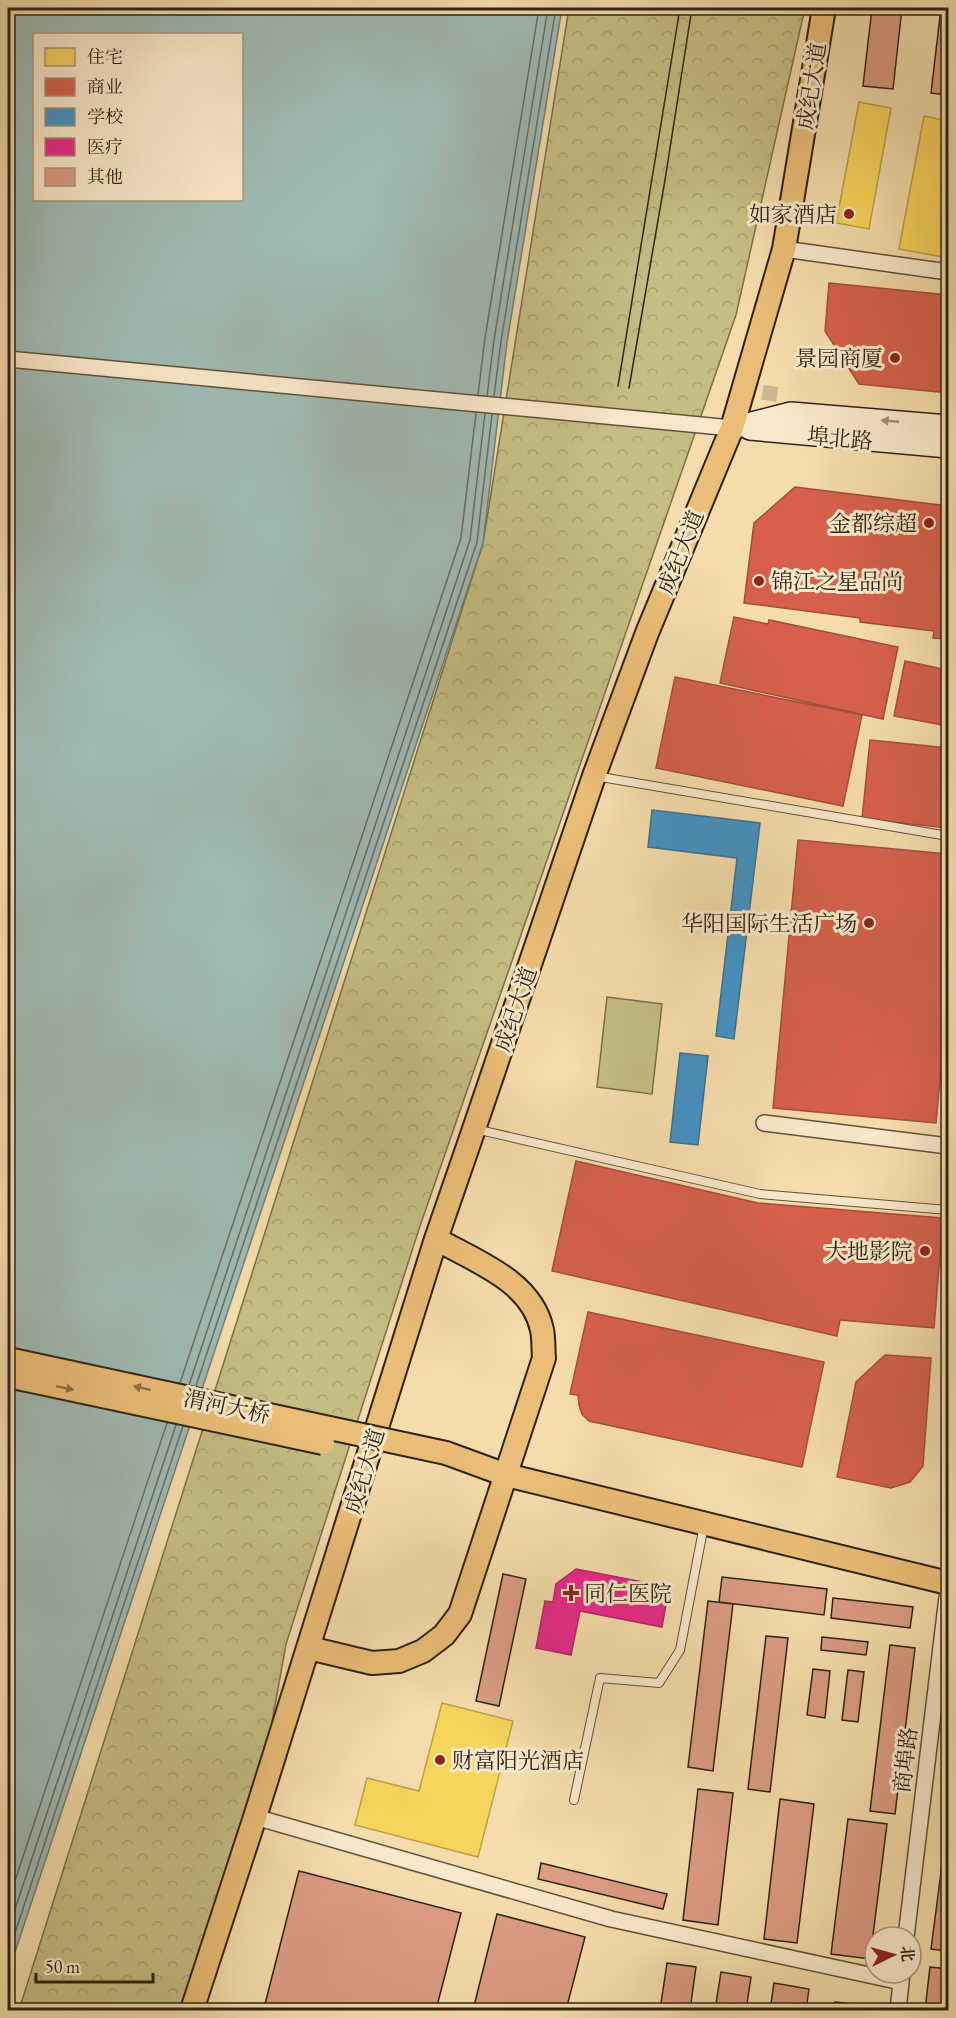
<svg xmlns="http://www.w3.org/2000/svg" width="956" height="2018" viewBox="0 0 956 2018" font-family="'EB Garamond','Noto Serif SC',serif">
<style>
.park{fill:url(#park-crowns);stroke:#79704c;stroke-width:1.5}
.pitch{fill:#c4be84;stroke:#79704c;stroke-width:1.5}
.water{fill:#9fbab3;stroke:#727e73;stroke-width:1.5;fill-rule:evenodd}
.homes{fill:#f6d55c;stroke:#baa046;stroke-width:1.5}
.shops{fill:#d6604d;stroke:#a44e3c;stroke-width:1.5}
.schools{fill:#4393c3;stroke:#3d718e;stroke-width:1.5}
.health{fill:#e7298a;stroke:#b02767;stroke-width:1.5}
.lines{fill:none;stroke-linecap:round;stroke-linejoin:round}
.shore{stroke:#666e64;stroke-width:1.5}
.building{fill:#db9c82;stroke:#2e2314;stroke-width:1.5}
.street-tunnel{stroke:#cdb78e;stroke-width:15;stroke-dasharray:15 8;stroke-linecap:butt}
.lane-casing{stroke:#60513a;stroke-width:10}
.street-casing{stroke:#60513a;stroke-width:18}
.secondary-casing{stroke:#2e2314;stroke-width:24}
.primary-casing{stroke:#2e2314;stroke-width:26}
.lane{stroke:#f8e8c9;stroke-width:8}
.street{stroke:#f8e8c9;stroke-width:15}
.secondary{stroke:#f8e8c9;stroke-width:21}
.primary{stroke:#eabe76;stroke-width:22}
.tram{stroke:#2e2314;stroke-width:1.5}
.primary-bridge-casing{stroke:#2e2314;stroke-width:26;stroke-linecap:butt}
.primary-bridge{stroke:#eabe76;stroke-width:22}
.oneway{fill:#9d8f78}
.oneway2{fill:#8c7045}
.poi-dot{fill:#8f2418;stroke:#f8e8c9;stroke-width:2}
.labels{text-anchor:middle;stroke-width:6;stroke-linejoin:round;paint-order:stroke}
.street-label{font-size:22px;fill:#2e2314;stroke:#f8e8c9}
.poi-label{font-size:22px;fill:#2e2314;stroke:#f8e8c9;text-anchor:end}
</style>
<defs>
<pattern id="park-crowns" width="20" height="18" patternUnits="userSpaceOnUse" patternTransform="scale(1.5)"><rect width="20" height="18" fill="#c4be84"/><path d="M2 6a3 3 0 1 1 6 0M12 15a3 3 0 1 1 6 0" fill="none" stroke="#a9a371"/></pattern>
</defs>
<rect width="100%" height="100%" fill="#f5dcac"/>
<filter id="stains"><feTurbulence type="fractalNoise" baseFrequency=".00333" numOctaves="4"/><feColorMatrix values="0 0 0 0 .2 0 0 0 0 .09 0 0 0 0 .02 0 0 0 .5 -.17"/></filter>
<radialGradient id="worn" r=".72"><stop offset=".6" stop-color="#630" stop-opacity="0"/><stop offset="1" stop-color="#630" stop-opacity=".3"/></radialGradient>
<path class="park" d="M569,8H805L736,315L419,1229L286,1644L255,1817L195,2010H19L483,543Z"/>
<path class="pitch" d="M607,997L662,1004L652,1094L597,1087Z"/>
<path class="water" d="M8,8H562L507,342L483,543L8,1973ZM34,34H242V200H34Z"/>
<path class="homes" d="M859,102L891,108L869,229L836,223Z
M924,116L948,121V258L899,249Z
M442,1703L513,1721L478,1857L355,1825L367,1778L419,1791Z"/>
<path class="shops" d="M829,283L948,295V393L859,384L825,331Z
M795,487L948,506V639L933,638L934,631L860,622V618L744,603L754,523Z
M734,617L768,624L769,620L898,647L883,719L720,683Z
M905,661L948,670V726L894,716Z
M675,677L862,715L843,806L656,768Z
M870,740L948,748V828L862,819Z
M798,840L948,854V992L936,1123L773,1108Z
M576,1161L758,1203L943,1218L934,1328L840,1320L837,1336L552,1271Z
M588,1312L824,1362L802,1467L589,1421L582,1414L579,1405L578,1395L570,1394Z
M885,1355L931,1358L923,1466L910,1482L891,1488L837,1477L856,1382Z"/>
<path class="schools" d="M652,810L760,823L734,1039L716,1036L737,858L648,847Z
M680,1053L708,1056L698,1145L670,1142Z"/>
<path class="health" d="M576,1569L669,1587L662,1627L580,1611L571,1655L536,1648L545,1601L553,1602L556,1584Z"/>
<g class="lines">
<path class="shore" d="M478,395L485,338L539,8
M487,396L494,340L548,8
M494,396L501,341L556,8
M180,1383L461,538L476,413
M189,1385L470,540L485,413
M196,1386L477,542L492,414
M8,1902L167,1423
M8,1930L176,1425
M8,1954L183,1426"/>
</g>
<path class="building" d="M872,8H902L893,89L863,86Z
M941,8H948V95L931,93Z
M503,1574L526,1579L499,1706L476,1701Z
M722,1577L827,1589L824,1615L719,1602Z
M833,1598L913,1607L910,1628L831,1618Z
M708,1601L733,1604L713,1771L688,1767Z
M766,1636L788,1638L770,1792L748,1789Z
M822,1637L868,1642L866,1655L821,1650Z
M890,1645L915,1648L895,1814L870,1811Z
M813,1669L830,1671L825,1718L807,1715Z
M848,1670L864,1672L858,1722L842,1720Z
M698,1789L733,1793L718,1925L683,1920Z
M780,1799L814,1804L797,1943L764,1939Z
M848,1819L887,1824L870,1959L831,1954Z
M948,1819V1951L931,1949Z
M541,1863L667,1894L663,1909L538,1879Z
M299,1871L461,1913L436,2010H272L264,2008Z
M497,1914L585,1937L566,2010H473Z
M667,1963L696,1967L690,2010H660Z
M930,1967L948,1969V2010H925Z
M721,1972L751,1977L746,2010H715Z
M774,1983L809,1989L806,2010H770Z
M835,2002L865,2005V2010H834Z"/>
<g class="lines">
<path class="street-tunnel" d="M771,386L766,420H774"/>
<g class="lane-casing">
<path id="lane" d="M595,776L948,836
M475,1129L760,1194L948,1210
M574,1800L600,1678L659,1683L680,1650L704,1525"/>
</g>
<g class="street-casing">
<path id="street" d="M784,249L948,272
M8,359L732,428
M764,1123L948,1146
M255,1817L611,1919L901,1982
M906,1937L948,1589
M898,2010L902,1973"/>
</g>
<g class="secondary-casing">
<path id="secondary" d="M732,428L791,413L948,426
M750,429L948,447"/>
</g>
<g class="primary-casing">
<path id="primary" d="M446,1453L506,1475L948,1583
M309,1648L372,1663L399,1661L423,1651L444,1635L460,1614L544,1358C543,1349 544,1339 542,1330C532,1281 475,1261 436,1239
M192,2010L255,1817L436,1239L474,1129L594,776L647,633L732,428L784,249L824,8"/>
</g>
<use href="#lane" class="lane"/>
<use href="#street" class="street"/>
<use href="#secondary" class="secondary"/>
<use href="#primary" class="primary"/>
<path class="tram" d="M618,386L680,8
M629,388L665,180L692,8"/>
<g class="primary-bridge-casing">
<path id="primary-bridge" d="M8,1359L446,1453
M8,1376L323,1443"/>
</g>
<use href="#primary-bridge" class="primary-bridge"/>
</g>
<defs><path id="oneway-solid" d="M-6-.8H1V-3.2L6.5 0L1 3.2V.8H-6Z" transform="scale(1.5)"/></defs>
<use class="oneway" href="#oneway-solid" transform="translate(890 421) rotate(-175)"/>
<g class="oneway2">
<use href="#oneway-solid" transform="translate(65 1388) rotate(12)"/>
<use href="#oneway-solid" transform="translate(142 1388) rotate(-168)"/>
</g>
<g class="poi-dot">
<circle cx="849" cy="214" r="6"/>
<circle cx="895" cy="358" r="6"/>
<circle cx="929" cy="523" r="6"/>
<circle cx="759" cy="581" r="6"/>
<circle cx="869" cy="923" r="6"/>
<circle cx="925" cy="1251" r="6"/>
<path d="M568 1584h6v6h6v6h-6v6h-6v-6h-6v-6h6z"/>
<circle cx="440" cy="1760" r="6"/>
</g>
<g class="labels">
<g class="street-label">
<text transform="translate(811 86) rotate(-81)" y="8">成纪大道</text>
<text transform="translate(840 438) rotate(5)" y="8">埠北路</text>
<text transform="translate(680 552) rotate(-68)" y="8">成纪大道</text>
<text transform="translate(515 1009) rotate(-71)" y="8">成纪大道</text>
<text transform="translate(227 1406) rotate(12)" y="8">渭河大桥</text>
<text transform="translate(364 1471) rotate(-73)" y="8">成纪大道</text>
<text transform="translate(905 1760) rotate(-83)" y="8">商埠路</text>
</g>
<g class="poi-label">
<text x="837" y="222">如家酒店</text>
<text x="883" y="366">景园商厦</text>
<text x="917" y="531">金都综超</text>
<text x="771" y="589" text-anchor="start">锦江之星品尚</text>
<text x="857" y="931">华阳国际生活广场</text>
<text x="913" y="1259">大地影院</text>
<text x="584" y="1601" text-anchor="start">同仁医院</text>
<text x="452" y="1768" text-anchor="start">财富阳光酒店</text>
</g>
</g>
<rect width="956" height="2018" fill="none" stroke="#f5dcac" stroke-width="30"/>
<rect x="9" y="9" width="938" height="2000" fill="none" stroke="#2e2314" stroke-width="3"/>
<rect x="15" y="15" width="926" height="1988" fill="none" stroke="#2e2314" stroke-width="1.5"/>
<rect x="33" y="33" width="210" height="168" fill="#f8e8c9" stroke="#a79981" stroke-width="1.5"/>
<rect x="45" y="48" width="30" height="18" fill="#f6d55c" stroke="#a79981" stroke-width="1.5"/>
<text x="87" y="63" font-size="18" fill="#2e2314">住宅</text>
<rect x="45" y="78" width="30" height="18" fill="#d6604d" stroke="#a79981" stroke-width="1.5"/>
<text x="87" y="93" font-size="18" fill="#2e2314">商业</text>
<rect x="45" y="108" width="30" height="18" fill="#4393c3" stroke="#a79981" stroke-width="1.5"/>
<text x="87" y="123" font-size="18" fill="#2e2314">学校</text>
<rect x="45" y="138" width="30" height="18" fill="#e7298a" stroke="#a79981" stroke-width="1.5"/>
<text x="87" y="153" font-size="18" fill="#2e2314">医疗</text>
<rect x="45" y="168" width="30" height="18" fill="#db9c82" stroke="#a79981" stroke-width="1.5"/>
<text x="87" y="183" font-size="18" fill="#2e2314">其他</text>
<g transform="translate(893 1955) rotate(85)"><circle r="28" fill="#f8e8c9" stroke="#a79981" stroke-width="1.5"/>
<path d="M0-4.5L10 22L0 15L-10 22Z" fill="#8f2418"/>
<text y="-9" font-size="16" font-weight="bold" text-anchor="middle" fill="#2e2314">北</text>
</g>
<path d="M36 1973v9h117v-9" fill="none" stroke="#2e2314" stroke-width="3"/>
<text x="45" y="1973" font-size="18" fill="#2e2314" stroke="#f8e8c9" stroke-width="4.5" paint-order="stroke">50 m</text>
<rect width="100%" height="100%" filter="url(#stains)"/>
<rect width="100%" height="100%" fill="url(#worn)"/>
</svg>
